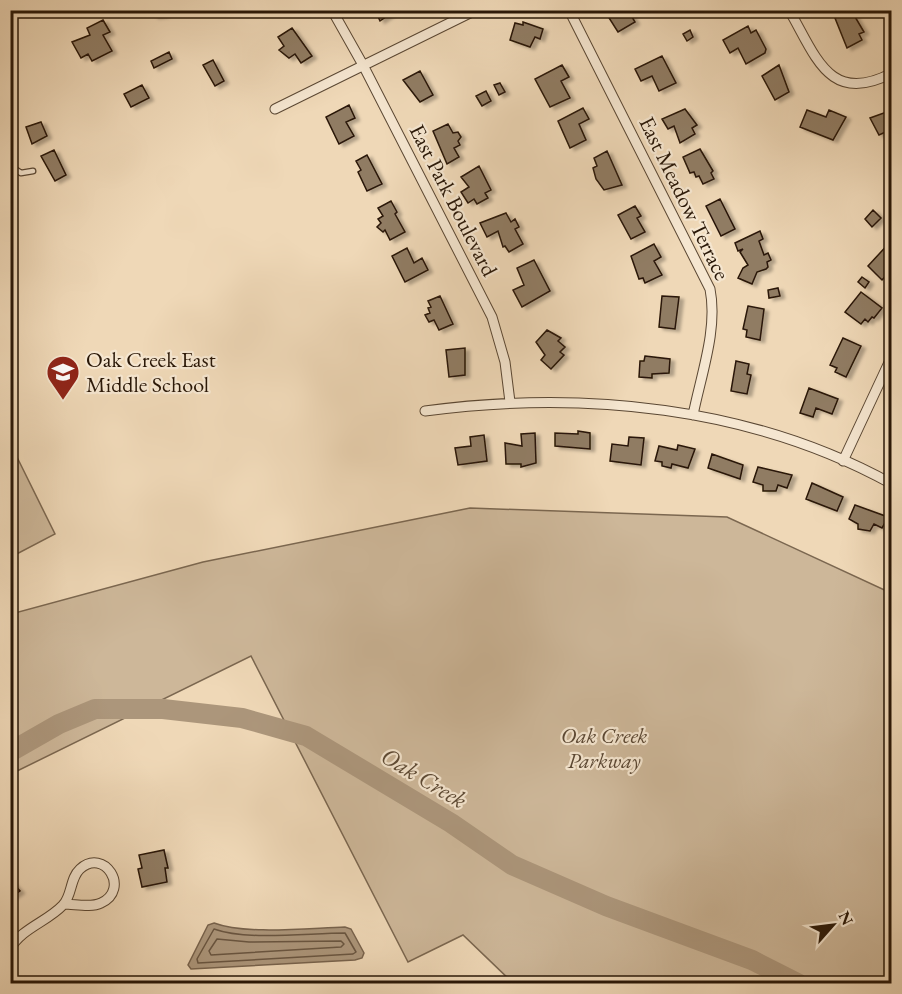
<svg xmlns="http://www.w3.org/2000/svg" width="902" height="994" viewBox="0 0 902 994" font-family="'EB Garamond',serif">
<style>
.green{fill:#cdb799;stroke:#7b6750;stroke-width:1.5}
.water{fill:#ac967b;stroke:#78634d;stroke-width:1.5}
.lines{fill:none;stroke-linecap:round;stroke-linejoin:round}
.shore{stroke:#6a5641;stroke-width:1.5}
.river{stroke:#ac967b;stroke-width:20}
.building{fill:#907b63;stroke:#291707;stroke-width:1.5;filter:url(#shadow)}
.service-casing{stroke:#5a4733;stroke-width:7}
.minor-casing{stroke:#5a4733;stroke-width:11}
.service{stroke:#f5e6d0;stroke-width:4.5}
.minor{stroke:#f5e6d0;stroke-width:9}
.labels{text-anchor:middle;stroke-width:4.5;stroke-linejoin:round;paint-order:stroke}
.street-label{font-size:22px;fill:#291707;stroke:#f5e6d0}
.poi-label{font-size:22px;fill:#291707;stroke:#f5e6d0;text-anchor:start}
.park-label{font-size:22px;font-style:italic;fill:#5a4733;stroke:#f5e6d0}
.water-label{font-size:24px;font-style:italic;fill:#5d4a35;stroke:#f5e6d0}
</style>
<defs>
<filter id="shadow"><feDropShadow dx="4.5" dy="2.5" stdDeviation="1.5" flood-color="#0004"/></filter>
</defs>
<rect width="100%" height="100%" fill="#efd8b7"/>
<filter id="stains"><feTurbulence type="fractalNoise" baseFrequency=".00333" numOctaves="4"/><feColorMatrix values="0 0 0 0 .2 0 0 0 0 .09 0 0 0 0 .02 0 0 0 .5 -.17"/></filter>
<radialGradient id="worn" r=".72"><stop offset=".6" stop-color="#630" stop-opacity="0"/><stop offset="1" stop-color="#630" stop-opacity=".3"/></radialGradient>
<path class="green" d="M11,445L55,534L11,557H10Z
M470,508L727,517L891,593V983H513L463,935L408,962L251,656L11,774V614L203,562Z"/>
<path class="water" d="M214,923C246,935 309,928 345,927L351,929L364,953L362,958L355,960L191,969L188,965L208,925Z"/>
<g class="lines">
<path class="shore" d="M214,929C247,941 308,933 345,933L356,952L353,954L198,963L197,959Z
M217,939L249,942L341,941L344,944L341,947L211,955L209,951Z"/>
<path class="river" d="M10,752L59,724L95,709H163L242,718L306,736L451,823L512,865L606,906L752,960L799,984"/>
</g>
<path class="building" d="M151,10H165L162,12L164,15L154,16Z
M375,10H396L380,21Z
M604,10H628L635,22L618,32Z
M851,10L864,32L859,34L862,40L847,48L835,18Z
M892,12V31L884,16Z
M103,20L110,32L103,35L112,51L92,61L88,54L81,58L72,42L90,35L87,28Z
M523,22L543,29L540,39L535,37L530,47L510,40L515,23L523,25Z
M748,26L751,33L756,30L766,49L765,53L746,64L738,48L730,53L723,40Z
M292,28L312,56L301,63L295,54L289,58L279,50L284,46L278,37Z
M690,30L693,37L687,41L683,34Z
M169,52L172,59L154,68L151,61Z
M662,56L676,83L659,91L652,76L641,81L635,69Z
M213,60L224,81L215,86L203,65Z
M562,65L569,77L561,81L570,98L550,107L535,79Z
M779,65L789,92L775,100L762,76Z
M420,71L433,95L420,102L403,80Z
M500,83L505,92L499,95L494,85Z
M142,85L149,98L131,107L124,94Z
M486,91L491,101L482,106L476,96Z
M349,105L355,118L346,122L354,136L339,144L326,117Z
M583,108L589,119L579,124L586,140L570,148L558,121Z
M685,109L697,125L692,128L695,134L680,143L674,126L668,129L662,119Z
M807,110L826,117L829,110L846,117L833,140L800,127Z
M892,110L890,130L879,135L870,118Z
M41,122L47,136L32,144L26,127Z
M448,124L453,133L458,132L461,137L458,141L460,145L454,148L459,157L447,164L433,131Z
M700,149L713,171L711,173L714,179L703,184L699,176L696,177L694,172L690,173L683,157Z
M54,150L66,175L55,181L41,156Z
M607,151L622,185L604,190L596,179L593,168L597,166L594,158Z
M367,155L382,184L367,191L358,172L361,170L356,161Z
M479,166L491,190L485,193L488,198L477,204L474,199L468,203L461,192L469,187L461,177Z
M720,199L735,229L721,236L706,206Z
M391,201L397,212L395,214L405,232L390,240L385,230L383,232L377,227L381,223L378,219L383,216L378,208Z
M635,206L641,216L637,218L645,232L631,239L618,215Z
M873,210L881,218L872,227L865,219Z
M506,213L511,222L515,219L519,227L515,229L523,244L509,252L505,246L503,247L498,231L487,237L480,223Z
M760,231L763,239L759,241L764,255L768,253L771,260L767,262L768,267L766,269L757,272L752,284L738,278L743,268L748,265L740,252L743,249L738,251L735,243Z
M891,241L892,269L882,280L868,266Z
M654,244L661,257L654,261L662,275L645,283L643,278L639,279L631,256Z
M407,248L414,263L422,258L428,270L405,282L392,256Z
M534,260L550,291L522,307L513,290L524,285L517,268Z
M862,277L869,282L865,288L858,282Z
M778,288L780,296L769,298L768,290Z
M861,292L882,308L874,318L872,317L868,322L865,319L861,324L845,312Z
M440,296L453,324L439,330L434,320L429,322L425,315L430,313L428,308L431,307L428,301Z
M662,296L679,297L675,329L659,327Z
M748,306L764,309L760,340L746,337L747,330L743,329Z
M547,330L561,338L558,341L565,347L560,352L564,355L551,369L541,360L545,355L536,342Z
M843,338L861,346L846,377L835,372L837,368L830,365Z
M465,348V375L449,377L446,350Z
M645,356L670,359L669,373L652,374V378L639,377L640,361H644Z
M736,361L749,364L747,374L751,375L747,394L731,391Z
M809,388L838,399L832,414L816,408L813,417L800,413Z
M578,431L590,433V449L555,446V433L578,434Z
M535,433L536,463L521,467V464H506L505,443L522,446L521,434Z
M484,435L487,461L458,465L455,448L471,446L470,437Z
M629,437L644,438L641,465L610,461L612,444L628,446Z
M678,445L695,449L688,468L672,464L671,468L662,466V462L655,461L659,446L677,450Z
M712,454L743,465L740,479L708,468Z
M758,467L792,475L787,488L778,485L776,491H763V485L753,482Z
M812,483L843,497L837,511L806,499Z
M855,505L888,517L882,528L874,524L870,531L858,529V524L849,519Z
M164,850L168,868H165L167,882L142,887L138,869L142,868L139,855Z
M10,880L20,891L13,896H10Z"/>
<g class="lines">
<g class="service-casing">
<path id="service" d="M10,166L21,173L33,171"/>
</g>
<g class="minor-casing">
<path id="minor" d="M332,10L363,65L492,317L505,362L510,402
M569,10L710,289C718,329 701,375 693,415
M789,10C816,56 829,106 892,73
M275,109L476,10
M425,411C582,390 751,406 892,484
M843,461L892,356
M10,949C22,928 47,922 63,905C72,896 70,878 80,869C104,847 131,889 101,903C91,908 75,904 64,904"/>
</g>
<use href="#service" class="service"/>
<use href="#minor" class="minor"/>
</g>
<defs>
<g id="school-pin" transform="scale(1.725)"><path d="M0 17L-7.5 6A9.5 9.5 0 1 1 7.5 6Z" fill="#8f2418" stroke="#f5e6d0"/><path d="M0-5L7-2L0 1L-7-2ZM-4 1L0 2.5L4 1V4Q0 6-4 4Z" fill="#fff"/></g>
</defs>
<g fill-rule="evenodd">
<use href="#school-pin" x="63" y="372"/>
</g>
<g class="labels">
<g class="street-label">
<text transform="translate(685 198) rotate(64)" y="8">East Meadow Terrace</text>
<text transform="translate(454 200) rotate(63)" y="8">East Park Boulevard</text>
</g>
<g class="poi-label">
<text x="86" y="367">Oak Creek East<tspan x="86" dy="25">Middle School</tspan></text>
</g>
<g class="park-label">
<text x="604" y="743">Oak Creek<tspan x="604" dy="25">Parkway</tspan></text>
</g>
<g class="water-label">
<text transform="translate(424 778) rotate(31)" y="8">Oak Creek</text>
</g>
</g>
<rect width="902" height="994" fill="none" stroke="#efd8b7" stroke-width="36"/>
<rect x="12" y="12" width="878" height="970" fill="none" stroke="#291707" stroke-width="3"/>
<rect x="18" y="18" width="866" height="958" fill="none" stroke="#291707" stroke-width="1.5"/>
<g transform="translate(833 925) rotate(62)" stroke="#f5e6d0" stroke-width="4.5" paint-order="stroke">
<path d="M0-4.5L10 22L0 15L-10 22Z" fill="#291707"/>
<text y="-9" font-size="16" font-weight="bold" text-anchor="middle" fill="#291707">N</text>
</g>
<rect width="100%" height="100%" filter="url(#stains)"/>
<rect width="100%" height="100%" fill="url(#worn)"/>
</svg>
